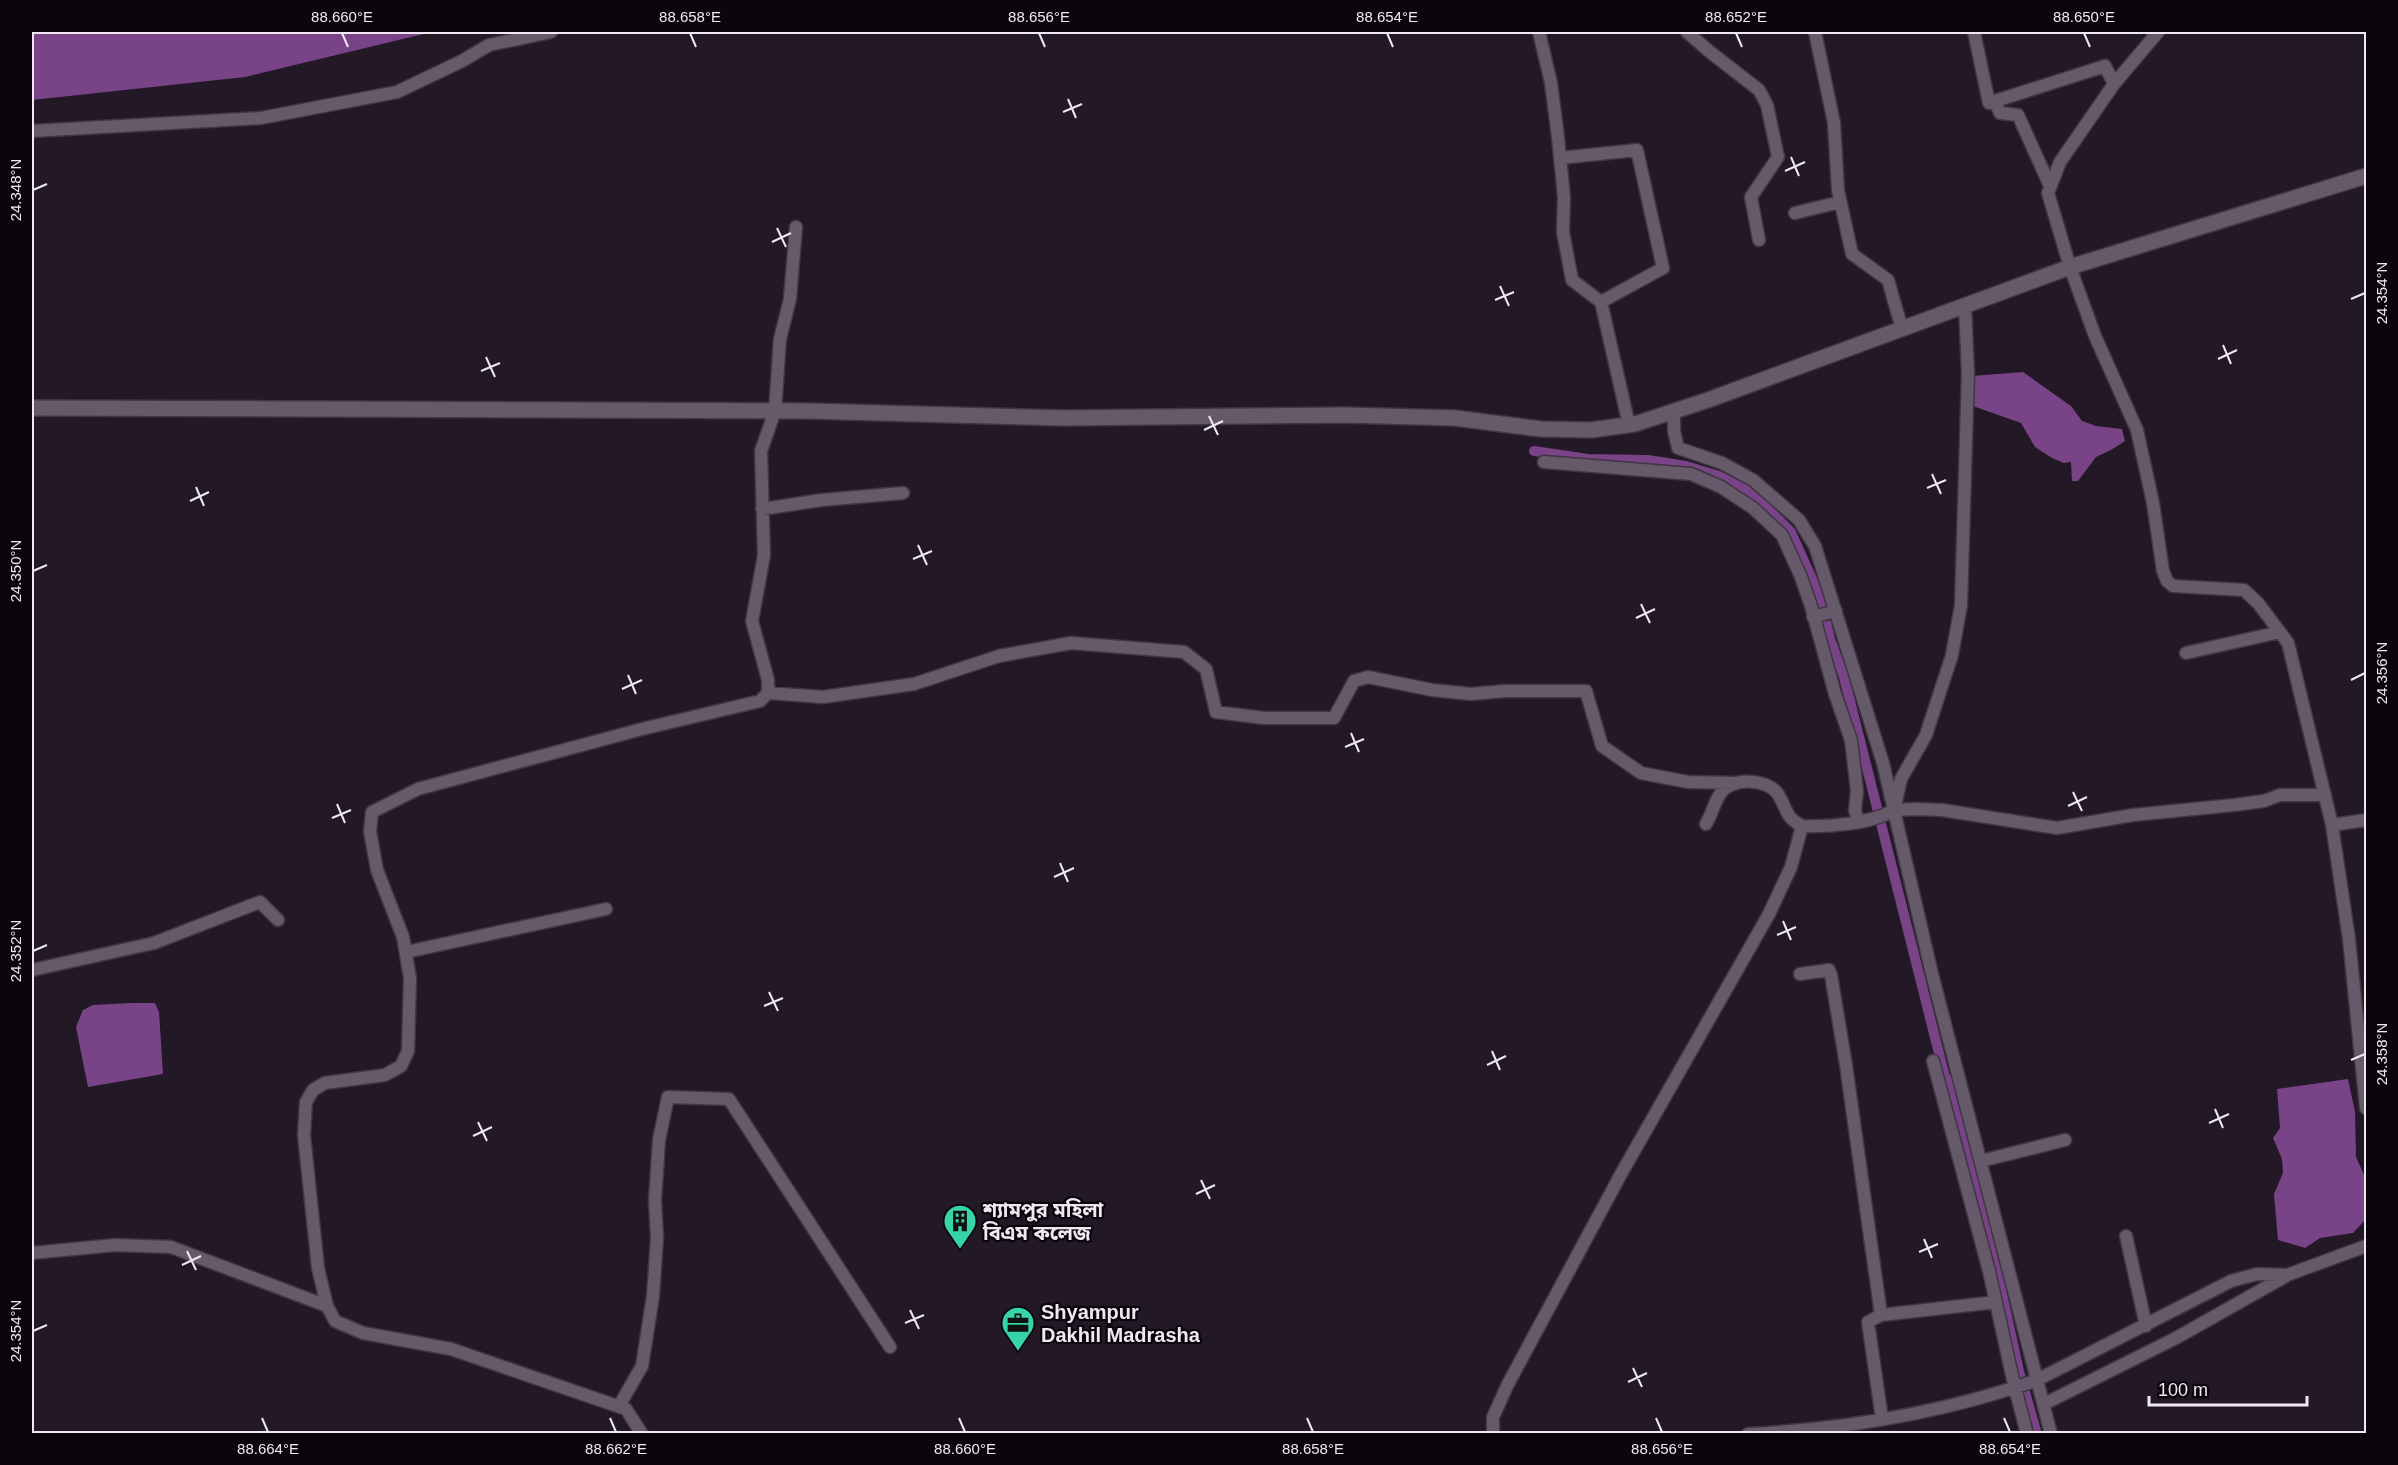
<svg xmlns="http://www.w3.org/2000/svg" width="2398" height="1465" viewBox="0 0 2398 1465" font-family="Helvetica,'Noto Sans Bengali',sans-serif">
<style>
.water{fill:#784387}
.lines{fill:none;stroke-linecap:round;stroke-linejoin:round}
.canal{stroke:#784387;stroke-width:10}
.minor-casing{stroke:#3e3641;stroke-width:15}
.tertiary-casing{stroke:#3e3641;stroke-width:18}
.minor{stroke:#665969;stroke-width:12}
.tertiary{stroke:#665969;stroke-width:15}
.ticks{fill:none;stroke:#efe8f1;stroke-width:2}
.labels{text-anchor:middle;stroke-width:4.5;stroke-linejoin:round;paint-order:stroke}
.poi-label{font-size:20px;font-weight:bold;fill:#efe8f1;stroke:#0a060b;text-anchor:start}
.neatline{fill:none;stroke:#efe8f1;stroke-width:2}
.ticks-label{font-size:15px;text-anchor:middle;fill:#efe8f1}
</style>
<rect width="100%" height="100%" fill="#231926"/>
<path class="water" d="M32,32H432L245,77L32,100Z
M2023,372L2071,406L2082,421L2096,426L2122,429L2125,441L2111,450L2096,457L2078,481H2072L2071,462L2064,463L2052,458L2035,447L2021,423L1970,405L1972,376Z
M132,1003H155L159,1012L163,1074L88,1087L76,1027L83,1010L93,1005Z
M2348,1079L2355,1112L2356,1157L2366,1179V1219L2353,1233L2320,1238L2305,1248L2278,1240L2274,1194L2283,1173L2282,1159L2273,1138L2280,1128L2277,1089Z"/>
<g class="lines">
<path class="canal" d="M1534,451L1588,459L1648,460L1686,466L1719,476L1752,493L1791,532L1821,599L1830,639L1844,677L1947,1085
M1948,1079L1992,1248L2019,1371L2037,1434"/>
<g class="minor-casing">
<path id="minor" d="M1539,32L1551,83L1558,137L1564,197L1563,232L1572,280L1601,302L1629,425
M1687,32L1710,52L1759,90L1767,105L1778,157L1751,197L1759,240
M1815,32L1834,123L1838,190L1852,254L1888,280L1902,329
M1974,32L1989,103L2105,66L2114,84
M2158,32L2114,84L2060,162L2048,193L2070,267L2095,336L2137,430L2153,503L2163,571L2167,581L2173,586L2244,590L2258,603L2288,643L2332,825L2366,820
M1995,102L2000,113L2018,115L2050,186
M32,131L261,118L397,92L462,61L489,45L551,32
M1560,158L1637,150L1663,268L1601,302
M1795,213L1840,202
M1674,411V431L1678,448L1722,463L1753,480L1799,520L1815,546L1883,763L1932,974L2051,1434
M1544,462L1691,474L1721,487L1753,508L1782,535L1801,577L1811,606L1835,694L1851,740L1857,791L1855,810L1858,821
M762,509L822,500L903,493
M1813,617L1836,611
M2186,653L2280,632
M768,693L823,697L914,684L999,656L1071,643L1184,652L1206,669L1216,712L1264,718H1334L1354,681L1368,677L1432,690L1471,694L1505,691H1586L1602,746L1641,773L1688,782L1736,783
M1894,810L1917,809L1942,810L2057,828L2133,815L2234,805L2264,801L2280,795H2325
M1706,824C1712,814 1714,803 1720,794C1730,777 1767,778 1778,794C1788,810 1784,816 1802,826
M2332,825L2349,939L2366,1108
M406,952L606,909
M32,970L154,943L260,902L278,920
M1800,974L1829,970L1831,975L1846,1065L1881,1315
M1933,1061L1989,1271L2013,1380L2027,1434
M1981,1161L2065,1140
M2126,1236L2146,1326
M32,1253L115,1245L171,1247L327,1306
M2044,1404L2176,1338L2286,1276
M619,1406L642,1366L653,1296L657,1238L655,1200L659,1140L668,1097L729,1099L890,1347
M1882,1419L1868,1322L1881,1315L1996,1302
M642,1434L626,1409L451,1349L363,1333L335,1321L327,1306L318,1268L304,1135L306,1102L313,1090L325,1083L385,1075L401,1066L408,1051L410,978L403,937L377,870L370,831L372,812L418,789L642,729L760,701L768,693V680L752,621L764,555L761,451L775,411L780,339L790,299L796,227
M1493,1434V1417L1508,1384L1621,1174L1769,914L1791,867L1802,826C1829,827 1871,824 1894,810L1901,779L1926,735L1952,655L1961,605L1968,373L1965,306
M1748,1434C1844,1429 1946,1412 2037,1380L2231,1281L2257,1274L2287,1275L2366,1246"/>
</g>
<g class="tertiary-casing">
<path id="tertiary" d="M32,408L809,411L1064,418L1345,415L1455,418L1541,429L1591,430L1635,424L1708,400L2070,267L2366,176"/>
</g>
<use href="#minor" class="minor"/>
<use href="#tertiary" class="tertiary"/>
</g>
<path class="ticks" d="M342,33L348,47M690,33L696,47M1039,33L1045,47M1387,33L1393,47M1736,33L1742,47M2084,33L2090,47M1068,99L1076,118M1063,112L1082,104M1791,157L1799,176M1785,171L1805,162M33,190L47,184M777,228L786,247M772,242L791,233M1500,286L1509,306M2351,299L2365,293M1495,300L1514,292M2223,345L2231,364M486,357L495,377M2218,359L2237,350M481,371L500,363M1209,416L1218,435M1204,430L1223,421M1932,474L1941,494M196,487L204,506M1927,488L1946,480M190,501L209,492M918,545L927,565M913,559L932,551M33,571L47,565M1641,604L1650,623M1636,618L1655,609M628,675L636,694M2351,680L2365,673M622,689L642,680M1351,733L1359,752M1345,747L1364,739M2073,792L2082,811M337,804L345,823M2068,806L2087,797M332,818L351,810M1060,863L1068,882M1054,877L1074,868M1783,921L1791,940M1777,935L1796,927M33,951L47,945M769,992L778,1011M764,1006L783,998M1492,1051L1500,1070M2351,1060L2365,1054M1487,1065L1506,1056M2215,1109L2223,1128M478,1122L487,1141M2209,1123L2229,1114M473,1136L492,1127M1201,1180L1210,1199M1196,1194L1215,1185M1924,1239L1932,1258M187,1251L196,1270M1919,1252L1938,1244M182,1265L201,1256M910,1310L919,1329M905,1323L924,1315M33,1331L47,1325M1633,1368L1642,1387M1628,1382L1647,1373M262,1418L268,1432M610,1418L616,1432M959,1418L965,1432M1307,1418L1313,1432M1656,1418L1662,1432M2004,1418L2010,1432"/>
<defs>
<g id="building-pin" transform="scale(1.725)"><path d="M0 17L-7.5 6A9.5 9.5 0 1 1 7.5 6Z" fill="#36d4a7" stroke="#0a060b"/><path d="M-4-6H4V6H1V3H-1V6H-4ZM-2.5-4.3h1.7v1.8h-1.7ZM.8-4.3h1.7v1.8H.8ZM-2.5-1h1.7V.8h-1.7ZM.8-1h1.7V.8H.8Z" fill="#111"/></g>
<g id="office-pin" transform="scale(1.725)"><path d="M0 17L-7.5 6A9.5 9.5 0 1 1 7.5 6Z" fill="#36d4a7" stroke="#0a060b"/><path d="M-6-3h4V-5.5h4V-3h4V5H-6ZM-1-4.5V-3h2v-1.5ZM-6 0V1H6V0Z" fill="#111"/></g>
</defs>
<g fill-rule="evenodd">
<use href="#building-pin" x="960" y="1221"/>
<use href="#office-pin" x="1018" y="1323"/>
</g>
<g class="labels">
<g class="poi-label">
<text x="983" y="1217">শ্যামপুর মহিলা<tspan x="983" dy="23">বিএম কলেজ</tspan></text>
<text x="1041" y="1319">Shyampur<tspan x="1041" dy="23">Dakhil Madrasha</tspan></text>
</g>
</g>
<rect width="2398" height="1465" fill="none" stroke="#0a060b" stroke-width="66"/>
<path d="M2149 1396v9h158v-9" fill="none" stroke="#efe8f1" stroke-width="3"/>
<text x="2158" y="1396" font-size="18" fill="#efe8f1" stroke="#0a060b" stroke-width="4.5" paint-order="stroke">100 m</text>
<rect x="33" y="33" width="2332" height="1399" class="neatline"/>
<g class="ticks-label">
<text x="342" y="22">88.660°E</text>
<text x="690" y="22">88.658°E</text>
<text x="1039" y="22">88.656°E</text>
<text x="1387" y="22">88.654°E</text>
<text x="1736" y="22">88.652°E</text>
<text x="2084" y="22">88.650°E</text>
<text transform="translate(16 190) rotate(-90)" y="5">24.348°N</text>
<text transform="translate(2382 293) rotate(-90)" y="5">24.354°N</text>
<text transform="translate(16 571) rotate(-90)" y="5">24.350°N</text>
<text transform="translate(2382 673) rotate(-90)" y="5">24.356°N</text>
<text transform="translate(16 951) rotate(-90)" y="5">24.352°N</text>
<text transform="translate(2382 1054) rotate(-90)" y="5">24.358°N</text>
<text transform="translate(16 1331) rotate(-90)" y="5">24.354°N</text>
<text x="268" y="1454">88.664°E</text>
<text x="616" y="1454">88.662°E</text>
<text x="965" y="1454">88.660°E</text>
<text x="1313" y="1454">88.658°E</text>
<text x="1662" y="1454">88.656°E</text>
<text x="2010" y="1454">88.654°E</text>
</g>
</svg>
